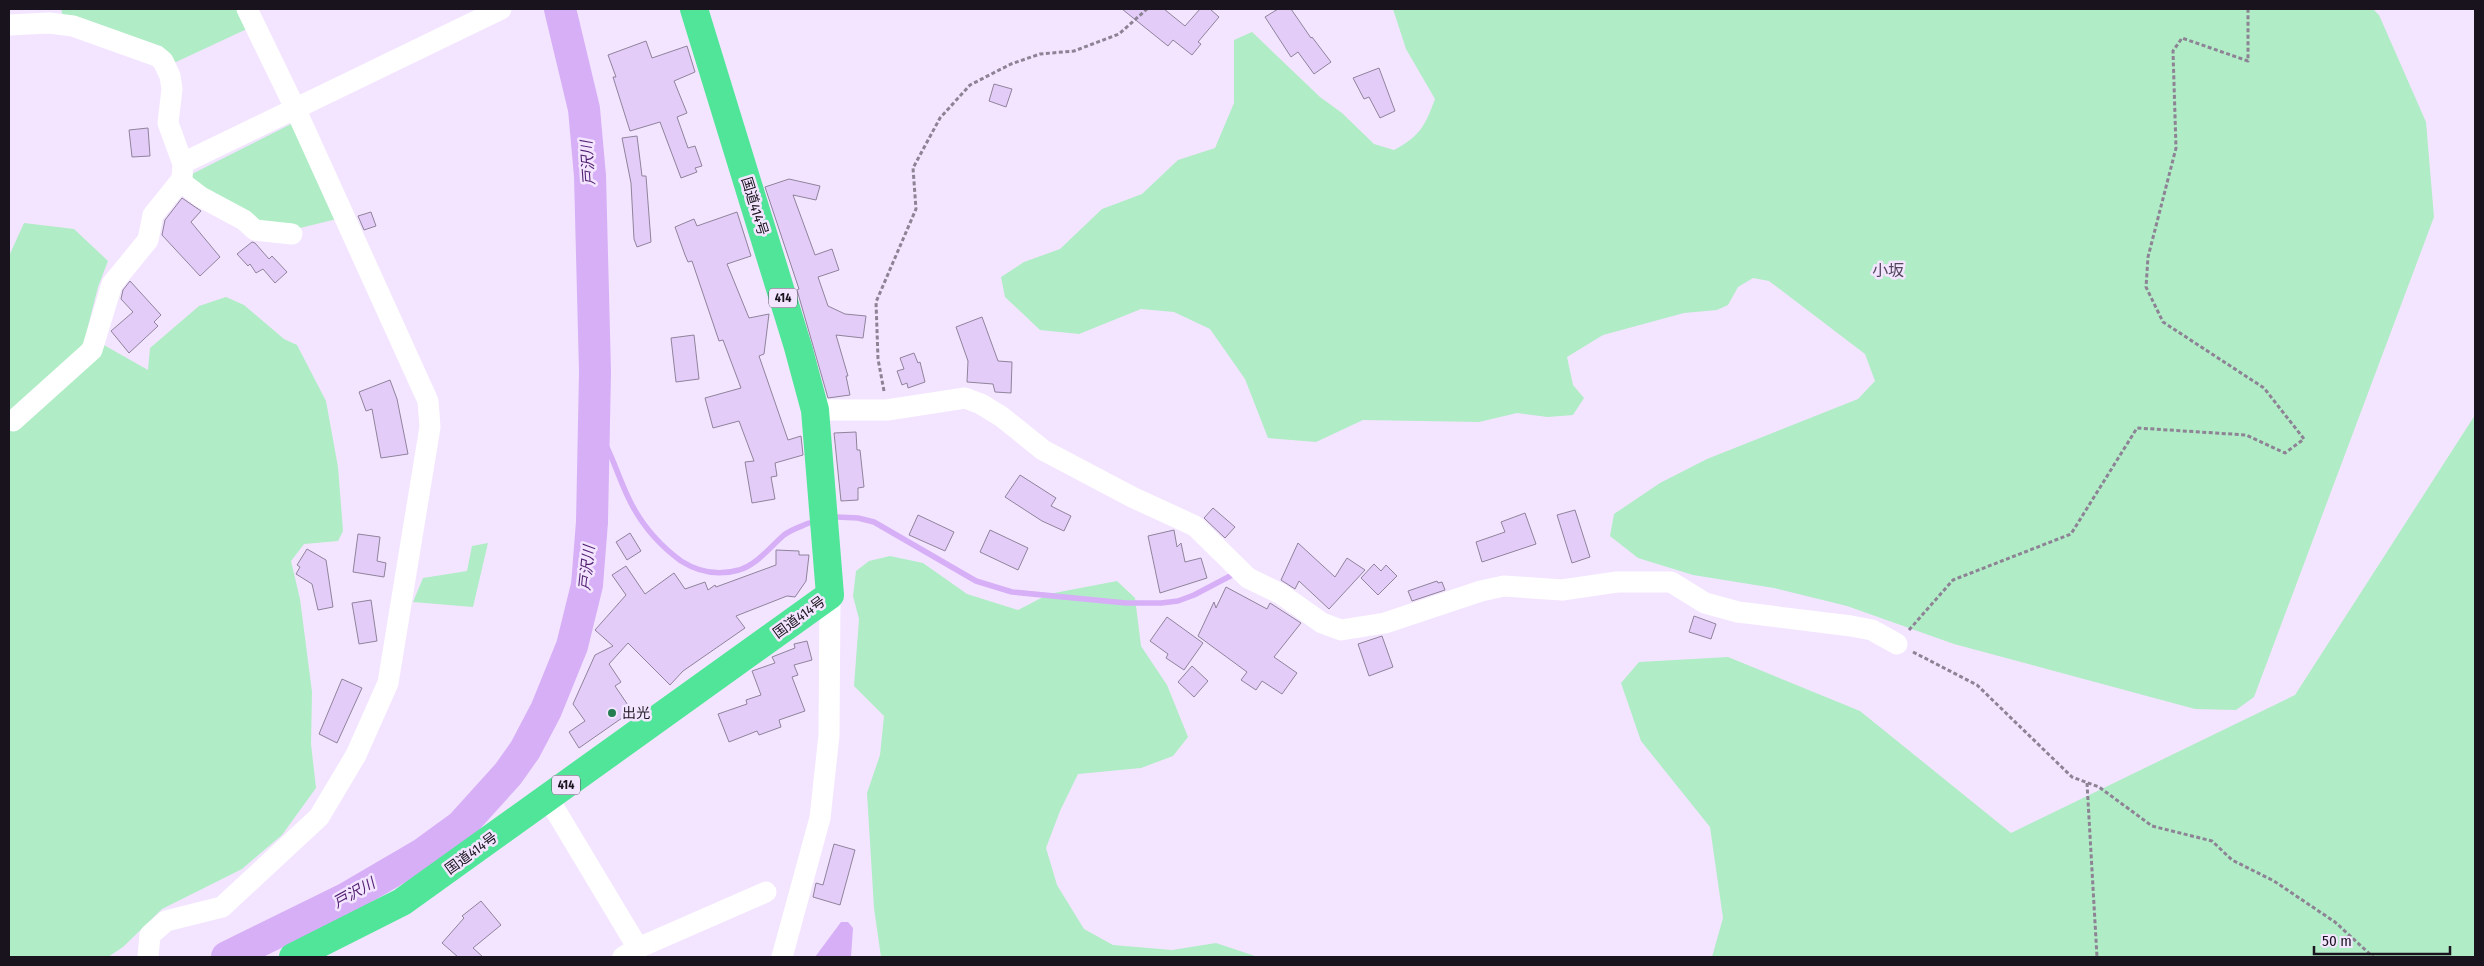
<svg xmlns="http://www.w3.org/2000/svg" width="2484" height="966" viewBox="0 0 2484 966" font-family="'Fira Sans Condensed','Noto Sans JP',sans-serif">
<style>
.green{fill:#b0ecc6}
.water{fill:#d6aff7}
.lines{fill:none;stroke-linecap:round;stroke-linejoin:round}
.stream{stroke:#d6aff7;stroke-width:5.5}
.river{stroke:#d6aff7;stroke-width:32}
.building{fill:#e3ccf8;stroke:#90839b}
.path{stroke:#8d8395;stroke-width:3;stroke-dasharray:4 2.5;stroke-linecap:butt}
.minor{stroke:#fff;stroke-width:21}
.highway{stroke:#51e599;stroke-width:28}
.poi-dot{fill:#247c50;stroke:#f3e5ff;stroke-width:2}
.labels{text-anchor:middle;stroke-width:5;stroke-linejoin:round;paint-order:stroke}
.shield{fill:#f3e5ff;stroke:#5a5260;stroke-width:1}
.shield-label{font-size:12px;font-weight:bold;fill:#18131c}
.street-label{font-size:14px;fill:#18131c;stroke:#f3e5ff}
.poi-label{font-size:14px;fill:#18131c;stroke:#f3e5ff;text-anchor:start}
.water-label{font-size:15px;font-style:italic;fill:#511f71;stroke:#f3e5ff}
.quarter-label{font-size:16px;fill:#53485d;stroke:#f3e5ff}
</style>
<rect width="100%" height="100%" fill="#f3e5ff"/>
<path class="green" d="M61,9H241L249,28L176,62L138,50L64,20Z
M1393,9H2373L2379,15L2426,122L2434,217L2254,697L2236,710L2195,709L1954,644L1847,606L1774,588L1693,575L1638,558L1610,536L1614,514L1660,483L1707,459L1858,399L1875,381L1865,354L1769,281L1753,278L1738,287L1728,305L1717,310L1684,313L1603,335L1567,357L1573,385L1584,398L1573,415L1548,417L1517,413L1479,422L1363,420L1316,442L1268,438L1245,379L1210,329L1174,312L1141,309L1079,334L1040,330L1005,297L1001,277L1024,262L1060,249L1102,209L1142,194L1178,160L1215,148L1234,103V40L1252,32L1320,97L1342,113L1374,144L1394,150C1420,136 1425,126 1435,99L1406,49Z
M297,121L345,217L300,228L257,231L182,179Z
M24,223L74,229L108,261L98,287L84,342L66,369L95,340L148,370L150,348L199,306L226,297L244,305L284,339L297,345L326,401L338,467L343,531L338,541L304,544L291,561L300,599L312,692L311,744L316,788L282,835L242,869L162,909L123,947L108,957H9V256Z
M2475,415V957H1712L1723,918L1710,827L1641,741L1621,683L1639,662L1728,657L1860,711L2011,833L2295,695Z
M488,543L473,607L413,602L423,578L467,571L472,546Z
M890,556L923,563L967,594L1018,610L1049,594L1117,581L1135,598L1141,646L1167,685L1188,737L1173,756L1141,768L1078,774L1060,811L1046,848L1057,885L1084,929L1113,945L1172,950L1216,943L1258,957H881L874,908L867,793L880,755L884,716L854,686L859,619L853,596L856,571L869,561Z"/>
<path class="water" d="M841,922H848L853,928L851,957H815Z"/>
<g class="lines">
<path class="stream" d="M593,425C610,446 616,472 628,497C640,523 658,544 681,561C700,573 718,576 739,570C758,564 770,547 784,535C792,529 800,527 809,523
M837,517L858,518L874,522L976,581L1012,592L1126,603H1161L1178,601L1194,595L1234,574"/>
<path class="river" d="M227,957L347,898L424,853L461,826L508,774L525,750L546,710L572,646L587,585L592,522L595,372L590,176L584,109L560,9"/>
</g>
<path class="building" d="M1122,9H1164L1185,26L1200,9H1210L1219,17L1198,42L1201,44L1192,55L1173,40L1168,46Z
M1278,9H1291L1311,38L1312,37L1331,62L1314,74L1298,52L1291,57L1265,17Z
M646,41L652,58L687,46L695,72L674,81L687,113L677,117L688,148L695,146L702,166L695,168L697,172L681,178L660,122L630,131L613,77H616L608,55Z
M1379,68L1395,111L1380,118L1369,97L1364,99L1353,78Z
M994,84L1012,89L1006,107L989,101Z
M148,128L150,156L132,157L129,130Z
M637,136L642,176H646L651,242L637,247L634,239L631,183L622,138Z
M789,179L820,186L816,200L793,195L815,255L832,249L839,270L818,277L828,306L845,314L866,316L863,338L836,335L848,376H846L850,395L828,398L797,290L799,289L765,187Z
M182,198L201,211L191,222L220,257L200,276L162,235L165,220Z
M371,212L376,226L364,230L358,216Z
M737,212L751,256L727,264L749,318L769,314L764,354L759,356L788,440L801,436L803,455L775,463L777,476L771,477L775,499L752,503L745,462L754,461L739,421L713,428L705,398L741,388L723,340L719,341L692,261L688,262L685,255L675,227L694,219L697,226Z
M252,242L255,243L269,259L272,256L287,272L275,283L263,269L256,273L250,264L248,266L237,254Z
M130,281L161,315L154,322L158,326L129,353L111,331L133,312L121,299L123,290Z
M982,317L998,361L1012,362L1011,393L995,392L993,384L967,382L968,361L956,327Z
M694,335L699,379L676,382L671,338Z
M914,353L918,363L920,362L925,382L908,388L907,383L902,385L897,371L904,369L900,358Z
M390,380L397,399L408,454L381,458L372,409L366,411L359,392Z
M856,432L857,450H860L864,487L858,488V500L841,501L834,433Z
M1020,475L1056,498L1051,506L1071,516L1064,531L1042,521L1005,497Z
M1213,508L1235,527L1225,538L1204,518Z
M1575,510L1590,557L1572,563L1557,515Z
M1525,513L1536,544L1482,562L1476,542L1505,532L1501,522Z
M918,515L954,532L945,551L909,535Z
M990,530L1028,548L1018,570L980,552Z
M1174,530L1177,547L1181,543L1185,562L1201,558L1207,578L1160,593L1148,536Z
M630,533L641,551L627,560L616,542Z
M358,534L380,537L377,561L386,563L384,577L353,572Z
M1298,543L1335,577L1347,558L1365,570L1329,609L1299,581L1295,589L1281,580Z
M307,549L326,560L333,607L318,610L312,584L296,574L300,567L297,565Z
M776,550L799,551V555H809L806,581L795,597L787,596L736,616L745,628L683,671L670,685L628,643L609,664L621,682L615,686L632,711L579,748L569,732L585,721L573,704L595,655L613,646L595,630L626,595L612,575L626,566L645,594L674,573L685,589L705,582L708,590L715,585L716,587L776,565Z
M1374,564L1381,571L1386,565L1397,576L1378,595L1361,578Z
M1437,581L1438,583L1442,582L1445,590L1412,601L1408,591Z
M1226,587L1267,609L1270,603L1301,623L1274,657L1297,673L1282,694L1262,681L1256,690L1241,680L1247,672L1198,636L1214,602L1216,608Z
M371,600L377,641L359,644L352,603Z
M1694,616L1716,624L1711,639L1689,632Z
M1167,617L1203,643L1184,670L1166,658L1168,654L1150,641Z
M1382,636L1393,667L1369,676L1358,644Z
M807,641L812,660L794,665L798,675L792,677L805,711L779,720L781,727L759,735L757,731L729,742L718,714L747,704L746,700L761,695L752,671L775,663L772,657L795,648L794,644Z
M1192,666L1208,681L1194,697L1178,682Z
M342,679L362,688L337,743L319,734Z
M834,844L855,850L840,905L813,897L816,883L823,885Z
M481,901L501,925L473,948L483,957H458L442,943L464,918L462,916Z"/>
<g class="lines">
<path class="path" d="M884,391L878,359L876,302L916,209L913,168L940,118L970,85L1011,64L1040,54L1074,51L1119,34L1147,9
M1909,630L1953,580L2071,534L2137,428L2246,435L2285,453L2304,439L2264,388L2163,322L2146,287L2148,257L2176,148L2173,51L2182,38L2248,61V9
M1913,652L1977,685L2072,777L2099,787L2152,826L2212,841L2232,860L2274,881L2335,922L2373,957
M2087,783L2097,957"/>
<path class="minor" d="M9,25L49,23L73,26L157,56L163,61L170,76L172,89L168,123L183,164L182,179L153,215L148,240L112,284L92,350L13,421
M183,163L501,9
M180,181L201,197L244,220L255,230L292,234
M815,410H887L965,398L981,404L1002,417L1043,450L1132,497L1195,526L1248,578L1281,594L1322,623L1341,630L1385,623L1481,591L1504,586L1562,590L1617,582H1671L1705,603L1738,612L1851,626L1872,630L1897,644
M548,798L638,948L623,957
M638,948L766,892
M148,957L150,935L166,921L222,907L319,817L356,755L388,683L430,427L428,401L295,108L247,9
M782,957L820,818L829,735L830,595"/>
<path class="highway" d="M293,957L402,902L830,595L815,410L798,347L694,9"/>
</g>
<circle class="poi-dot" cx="612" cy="713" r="5"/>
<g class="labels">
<g class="shield">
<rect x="769" y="288.5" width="28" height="19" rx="4"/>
<rect x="552" y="775.5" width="28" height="19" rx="4"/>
</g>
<g class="shield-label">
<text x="783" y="302">414</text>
<text x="566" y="789">414</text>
</g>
<g class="street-label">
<text transform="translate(755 206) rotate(73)" y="5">国道414号</text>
<text transform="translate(799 617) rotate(-36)" y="5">国道414号</text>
<text transform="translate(471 853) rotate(-36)" y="5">国道414号</text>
</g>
<g class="poi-label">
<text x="622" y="718">出光</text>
</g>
<g class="water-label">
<text transform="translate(588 163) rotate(-94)" y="5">戸沢川</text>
<text transform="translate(587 568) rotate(-84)" y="5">戸沢川</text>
<text transform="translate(354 893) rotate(-29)" y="5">戸沢川</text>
</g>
<g class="quarter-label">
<text x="1888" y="276">小坂</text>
</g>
</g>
<rect width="2484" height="966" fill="none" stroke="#18131c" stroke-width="20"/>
<path d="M2314 946v8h136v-8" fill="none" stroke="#18131c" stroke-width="2.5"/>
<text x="2322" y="946" font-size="15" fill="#18131c" stroke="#f3e5ff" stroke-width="4" paint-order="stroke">50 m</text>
</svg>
